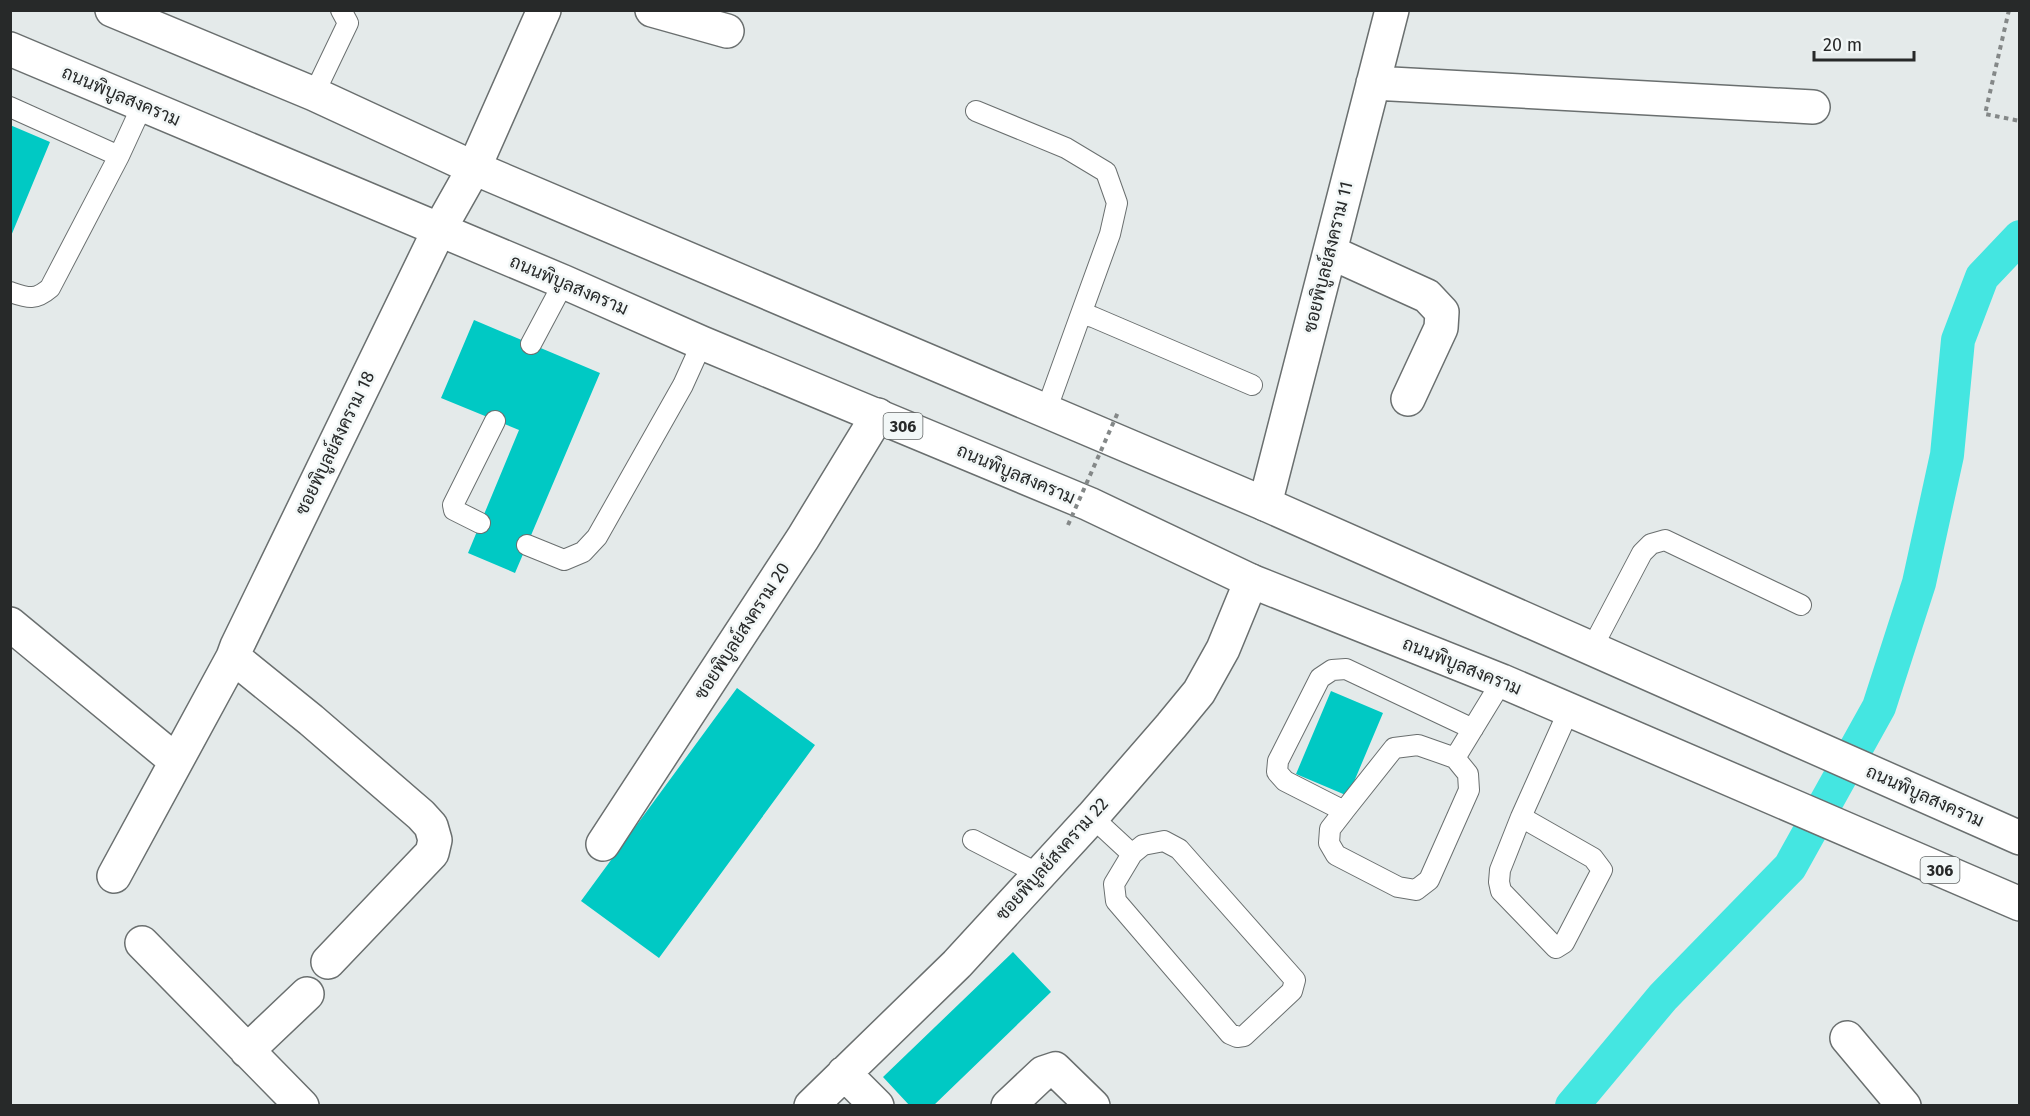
<svg xmlns="http://www.w3.org/2000/svg" width="2030" height="1116" viewBox="0 0 2030 1116" font-family="'Fira Sans',Sarabun,sans-serif">
<style>
.lines{fill:none;stroke-linecap:round;stroke-linejoin:round}
.canal{stroke:#44e6e1;stroke-width:34}
.building{fill:#00c9c4}
.lane-casing{stroke:#6a6f6f;stroke-width:22}
.street-casing{stroke:#6a6f6f;stroke-width:36}
.primary-casing{stroke:#6a6f6f;stroke-width:36}
.path{stroke:#848888;stroke-width:4;stroke-dasharray:4.5 4.5;stroke-linecap:butt}
.lane{stroke:#fff;stroke-width:20}
.street{stroke:#fff;stroke-width:33}
.primary{stroke:#fff;stroke-width:33}
.path-bridge{stroke:#848888;stroke-width:4;stroke-dasharray:4.5 4.5;stroke-linecap:butt}
.labels{text-anchor:middle;stroke-width:5;stroke-linejoin:round;paint-order:stroke}
.shield{fill:#f2f7f7;stroke:#646767;stroke-width:1.5}
.shield-label{font-size:16px;font-weight:bold;fill:#272929}
.street-label{font-size:18px;fill:#272929;stroke:#f2f7f7}
</style>
<rect width="100%" height="100%" fill="#e4eaea"/>
<g class="lines">
<path class="canal" d="M1572,1106L1663,997L1790,867L1879,707L1919,583L1947,455L1958,340L1982,277L2020,237"/>
</g>
<path class="building" d="M10,125L50,142L11,236H10Z
M474,320L600,373L515,573L468,553L519,430L441,398Z
M737,688L815,745L659,958L581,901Z
M1331,691L1383,713L1348,796L1296,774Z
M1013,952L1051,992L933,1106H910L883,1077Z"/>
<g class="lines">
<g class="lane-casing">
<path id="lane" d="M314,94L348,23L341,10
M10,107L119,156
M976,111L1066,148L1106,172L1117,203L1110,234L1081,314
M10,292C28,298 35,301 50,288L119,156L142,106
M531,344L564,282
M1046,411L1081,314L1093,317L1252,385
M480,523L454,510L453,505L495,421
M527,545L564,560L583,552L597,537L683,385L702,343
M1592,648L1642,553L1651,544L1665,540L1801,605
M1473,729L1346,669L1332,670L1320,678L1278,761L1277,772L1285,781L1344,811L1394,748L1418,745L1455,758L1502,681
M1344,811L1330,829L1329,843L1336,855L1398,887L1416,890L1429,880L1469,790L1468,774L1455,758
M1092,817L1132,854L1143,845L1164,841L1179,849L1295,980L1292,991L1244,1036L1237,1037L1230,1034L1116,901L1114,884L1132,854
M1521,817L1593,858L1602,870L1564,943L1556,948L1501,891L1499,882L1500,870L1521,817L1569,710
M973,840L1039,874"/>
</g>
<g class="street-casing">
<path id="street" d="M652,10L727,31
M1373,83L1813,107
M474,168L544,10
M1330,252L1427,296L1442,312L1441,328L1408,399
M1265,504L1392,10
M10,624L176,761
M233,657L311,720L421,815L431,826L435,840L432,853L328,962
M603,844L803,538L878,415
M114,876L233,657L237,646L439,230
M142,943L302,1106
M1847,1038L1904,1106
M247,1051L307,994
M844,1073L877,1106
M811,1106L957,964L1092,817L1171,726L1199,692L1223,649L1251,581
M1008,1106L1043,1073L1055,1069L1093,1106"/>
</g>
<g class="primary-casing">
<path id="primary" d="M112,10L314,94L474,168L1265,504L2020,838
M10,49L564,282L702,343L1089,504L1251,581L1502,681L2020,904
M439,230L474,168"/>
</g>
<path class="path" d="M2009,10L1985,114L2020,121"/>
<use href="#lane" class="lane"/>
<use href="#street" class="street"/>
<use href="#primary" class="primary"/>
<path class="path-bridge" d="M1068,525L1119,410"/>
</g>
<g class="labels">
<g class="shield">
<rect x="883.5" y="413" width="39" height="26" rx="4.5"/>
<rect x="1920.5" y="857" width="39" height="26" rx="4.5"/>
</g>
<g class="shield-label">
<text x="903" y="432">306</text>
<text x="1940" y="876">306</text>
</g>
<g class="street-label">
<text transform="translate(121 96) rotate(23)" y="6">ถนนพิบูลสงคราม</text>
<text transform="translate(1328 257) rotate(-76)" y="6">ซอยพิบูลย์สงคราม 11</text>
<text transform="translate(569 285) rotate(23)" y="6">ถนนพิบูลสงคราม</text>
<text transform="translate(335 443) rotate(-64)" y="6">ซอยพิบูลย์สงคราม 18</text>
<text transform="translate(1016 474) rotate(23)" y="6">ถนนพิบูลสงคราม</text>
<text transform="translate(742 631) rotate(-57)" y="6">ซอยพิบูลย์สงคราม 20</text>
<text transform="translate(1462 666) rotate(22)" y="6">ถนนพิบูลสงคราม</text>
<text transform="translate(1925 796) rotate(24)" y="6">ถนนพิบูลสงคราม</text>
<text transform="translate(1052 859) rotate(-48)" y="6">ซอยพิบูลย์สงคราม 22</text>
</g>
</g>
<rect width="2030" height="1116" fill="none" stroke="#272929" stroke-width="24"/>
<path d="M1814 51v9h100v-9" fill="none" stroke="#272929" stroke-width="3"/>
<text x="1823" y="51" font-size="18" fill="#272929" stroke="#f2f7f7" stroke-width="4.5" paint-order="stroke">20 m</text>
</svg>
